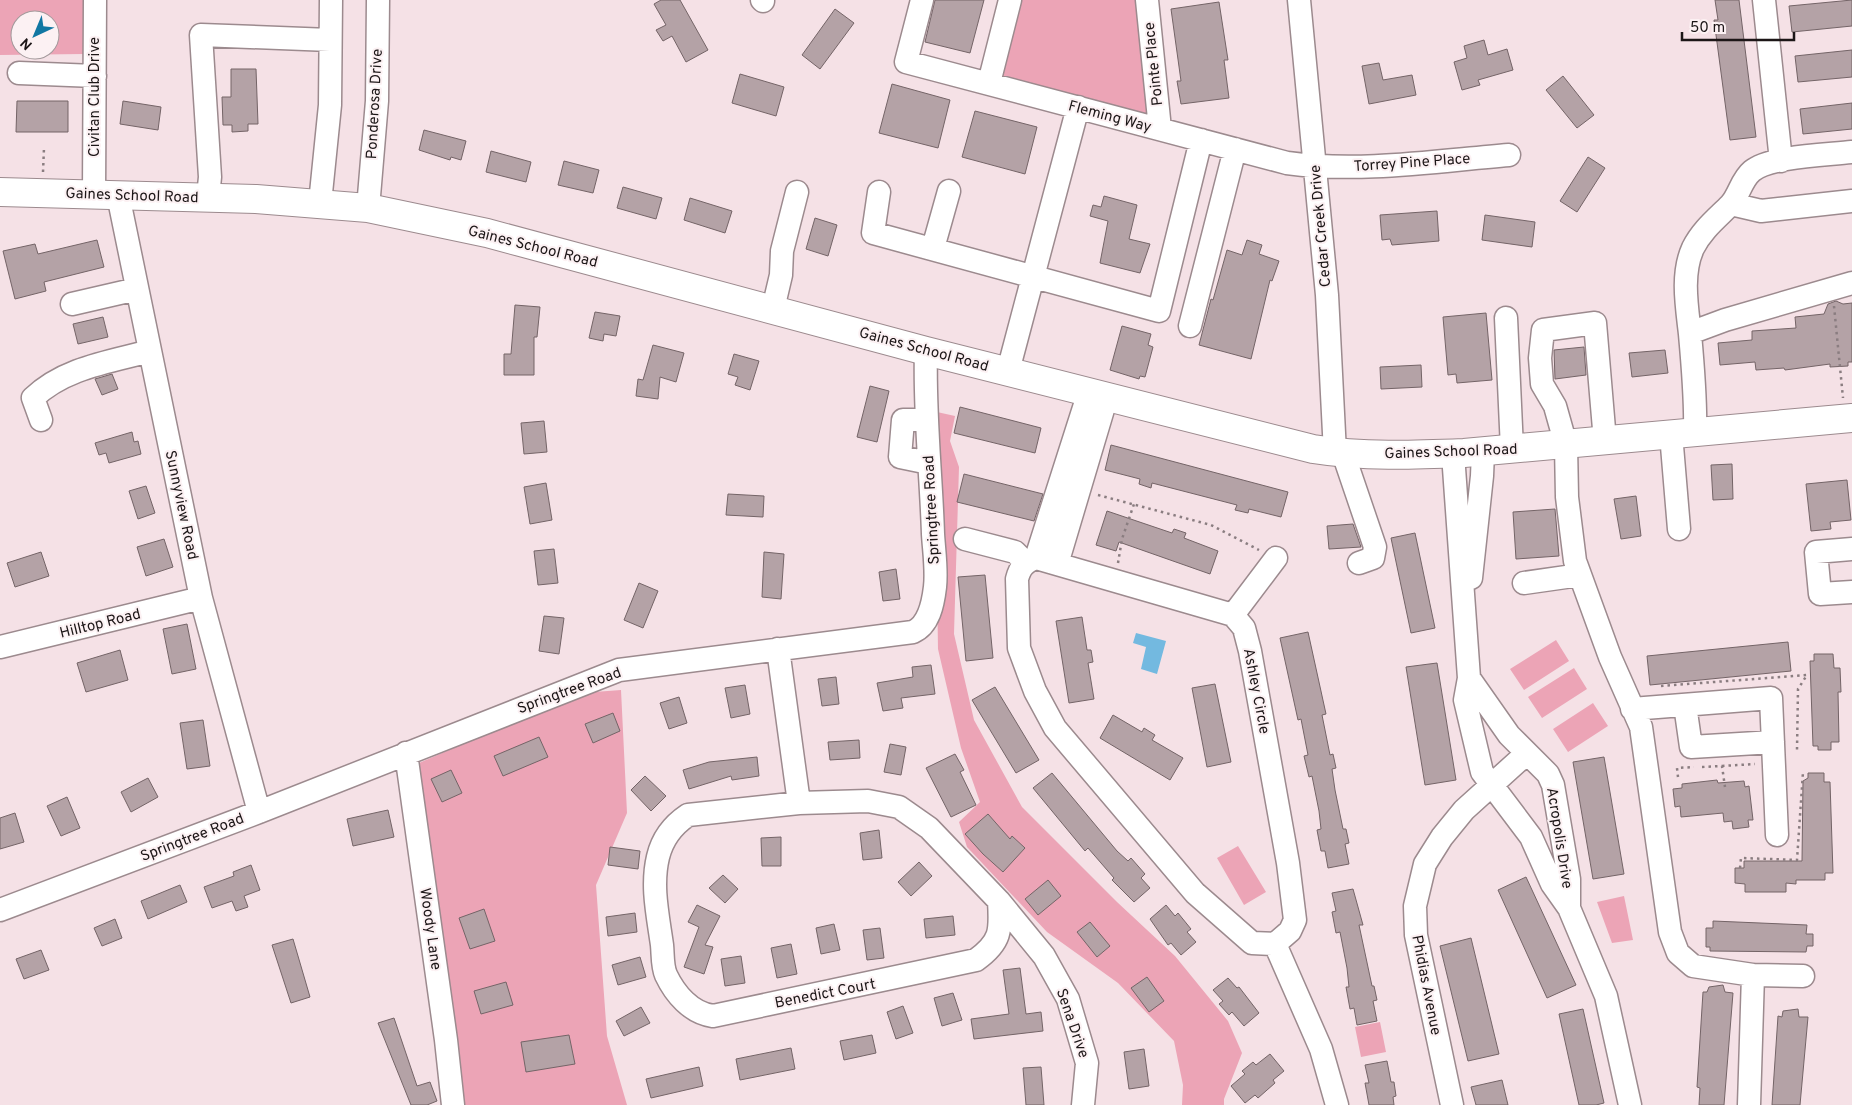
<svg xmlns="http://www.w3.org/2000/svg" width="1852" height="1105" viewBox="0 0 1852 1105" font-family="Overpass,sans-serif">
<style>
.green{fill:#eca4b6;fill-rule:evenodd}
.water{fill:#73b9e0}
.building{fill:#b4a2a6;stroke:#746467}
.lines{fill:none;stroke-linecap:round;stroke-linejoin:round}
.minor-casing{stroke:#9c8a8e;stroke-width:25}
.major-casing{stroke:#9c8a8e;stroke-width:30}
.path{stroke:#8a7d80;stroke-width:2.5;stroke-dasharray:2.5 4;stroke-linecap:butt}
.minor{stroke:#fff;stroke-width:22}
.major{stroke:#fff;stroke-width:28}
.labels{text-anchor:middle;stroke-width:4;stroke-linejoin:round;paint-order:stroke}
.street-label{font-size:15px;fill:#1c1617;stroke:#fcf1f3}
</style>
<rect width="100%" height="100%" fill="#f5e1e6"/>
<path class="green" d="M0,0H85L84,54L0,55ZM20,20H50V50H20Z
M1015,0H1141L1153,107L1147,116L1070,97L1071,94L1022,81L1020,84L999,78Z
M937,412L955,416L950,441L959,467L954,634L974,720L1022,807L1117,902L1175,956L1228,1021L1242,1053L1224,1099V1105H1182L1183,1085L1174,1041L1118,983L1047,932L967,847L959,822L980,802L961,748L938,649L935,445Z
M1556,640L1569,661L1524,690L1510,669Z
M1574,668L1587,689L1542,718L1528,697Z
M621,690L627,813L596,885L607,1036L627,1105H462L419,763L581,693Z
M1593,703L1608,726L1568,752L1553,729Z
M1238,846L1266,892L1244,905L1217,858Z
M1624,896L1633,940L1612,943L1597,902Z
M1380,1022L1386,1052L1361,1057L1355,1027Z"/>
<path class="water" d="M1136,633L1166,641L1157,674L1141,669L1146,647L1133,643Z"/>
<path class="building" d="M661,0H680L708,50L686,62L672,36L663,41L656,30L666,25L654,4Z
M935,0H984L970,53L925,42Z
M1715,0H1739L1756,137L1730,140L1714,20H1718Z
M1852,0V26L1792,32L1789,6Z
M1219,2L1228,60H1224L1229,98L1181,104L1177,81H1181L1171,9Z
M835,9L854,23L820,69L802,55Z
M1484,40L1488,55L1507,49L1513,70L1478,80L1480,85L1462,90L1454,62L1467,58L1464,46Z
M1852,50V77L1798,82L1795,56Z
M1379,63L1383,80L1412,75L1416,95L1369,104L1362,66Z
M231,69H256L258,124H248V131L232,132V125H223L222,97H231Z
M740,74L784,87L776,116L732,103Z
M1563,76L1594,115L1577,128L1546,90Z
M892,84L950,100L938,148L879,133Z
M17,101H68V132H16Z
M123,101L161,107L158,130L120,124Z
M1852,103V129L1803,134L1800,109Z
M975,111L1037,127L1025,174L962,157Z
M424,130L466,141L461,160L451,157L450,160L419,150Z
M491,151L531,162L526,182L486,172Z
M1588,157L1605,168L1577,212L1560,201Z
M564,161L599,170L593,193L558,185Z
M623,187L662,198L656,219L617,208Z
M1104,196L1137,205L1129,239L1150,244L1140,273L1100,263L1108,221L1090,216L1093,205L1101,207Z
M690,198L732,211L725,233L684,220Z
M1437,211L1439,241L1392,245L1390,239L1382,240L1380,215Z
M1485,215L1535,222L1532,247L1482,240Z
M815,218L837,225L828,256L806,249Z
M97,240L104,267L44,282L46,291L15,299L3,251L35,244L38,254Z
M1247,240L1262,245L1259,254L1279,261L1272,281L1270,280L1251,359L1199,345L1211,299L1213,300L1227,250L1242,255Z
M1836,301L1843,304L1852,303V362H1848V366L1830,367V364L1785,370L1784,368L1756,370L1755,362L1720,365L1718,343L1752,340V331L1796,328L1795,317L1824,314L1828,304Z
M515,305L540,307L537,337H534V375H504V354H511Z
M595,312L620,316L616,336L604,334L603,341L589,338Z
M1486,313L1492,380L1457,383L1456,374L1448,375L1443,317Z
M103,317L108,337L78,344L73,324Z
M1122,326L1151,334L1148,345L1153,347L1145,377L1140,376L1139,379L1110,370Z
M653,345L684,353L676,382L660,377L658,399L636,396L638,379L643,380Z
M1584,347L1586,375L1555,379L1554,350Z
M1665,350L1668,373L1632,377L1629,353Z
M734,354L759,361L750,390L735,385L738,377L728,374Z
M1421,365L1422,387L1381,389L1380,367Z
M112,374L118,389L102,395L95,379Z
M870,386L889,391L877,442L857,437Z
M960,407L1041,428L1035,453L954,433Z
M544,421L547,452L524,454L521,423Z
M132,432L134,442L138,441L141,454L109,463L106,453L99,455L95,443Z
M1111,445L1288,492L1281,517L1249,509L1248,513L1235,510L1237,505L1152,483L1151,488L1139,484L1140,479L1105,470Z
M1732,464L1733,499L1713,500L1711,465Z
M964,474L1043,494L1034,521L957,502Z
M1847,480L1851,520L1830,522L1831,529L1811,531L1806,484Z
M546,483L552,520L530,524L524,487Z
M146,486L155,513L138,519L129,491Z
M728,494L764,496L763,517L726,515Z
M1636,496L1641,536L1621,539L1614,499Z
M1555,509L1559,556L1516,559L1513,512Z
M1107,511L1172,533L1174,529L1186,533L1184,538L1218,551L1210,574L1119,542L1116,551L1096,545Z
M1353,524L1361,547L1329,549L1327,526Z
M1415,533L1435,628L1411,633L1391,538Z
M164,539L173,567L146,576L137,547Z
M554,549L558,583L538,585L534,551Z
M41,552L49,576L15,587L7,563Z
M764,552L784,554L781,599L762,597Z
M896,569L900,599L883,601L879,572Z
M985,575L993,658L966,661L958,577Z
M639,583L658,591L643,628L624,620Z
M544,616L564,618L559,654L539,651Z
M1082,617L1087,650H1091L1093,662L1088,663L1094,699L1069,703L1056,621Z
M187,624L196,669L172,674L163,629Z
M1308,632L1326,714L1322,715L1330,755L1333,754L1336,768L1332,769L1335,790L1343,829H1346L1349,843L1345,844L1349,864L1328,868L1325,851H1321L1317,830L1321,829L1319,811L1312,776L1309,777L1304,756L1308,755L1301,719L1298,720L1280,638Z
M1788,642L1791,671L1650,685L1647,656Z
M120,650L128,680L86,692L77,663Z
M1814,654H1833L1834,668H1840L1841,692H1838L1839,742H1831V750H1818V746H1813L1810,661H1814Z
M1437,663L1456,780L1425,785L1406,667Z
M931,665L935,694L901,698L903,708L883,711L877,683L913,677L912,667Z
M836,677L839,704L822,706L818,679Z
M1215,684L1231,762L1207,767L1192,688Z
M745,685L750,714L731,718L725,688Z
M995,687L1039,760L1016,773L972,700Z
M679,697L687,723L669,729L660,703Z
M613,713L620,731L593,743L585,724Z
M1113,715L1142,732L1144,728L1155,735L1152,740L1183,758L1170,780L1100,738Z
M203,720L210,766L187,769L180,723Z
M539,737L548,757L503,776L494,756Z
M859,740L860,758L830,760L828,742Z
M890,744L906,747L901,775L884,772Z
M955,754L964,770L960,772L976,805L951,817L926,768Z
M757,757L759,776L732,780L731,776L689,789L683,770L709,762Z
M1604,757L1624,874L1593,879L1573,762Z
M451,770L462,793L442,802L431,779Z
M1052,773L1117,851L1128,861L1131,858L1145,874L1141,878L1150,888L1134,902L1112,880L1114,878L1088,848L1085,851L1033,788Z
M1808,773H1824V782H1830L1833,873H1825V880H1796V884L1786,883V892H1745V884L1735,883V868H1744V861H1802L1803,781L1808,778Z
M645,776L666,796L651,811L631,790Z
M148,778L158,797L131,812L121,792Z
M1717,780L1718,783L1744,781L1745,787L1749,786L1753,820H1748L1749,827L1733,829L1732,821L1724,822L1723,813L1681,817L1680,806L1675,807L1673,789L1682,788V784Z
M67,797L80,828L61,836L47,806Z
M388,810L394,837L353,846L347,819Z
M15,813L24,842L0,849V818Z
M988,814L1010,839L1012,836L1025,848L1003,872L983,854L965,834Z
M879,830L882,858L863,860L860,833Z
M781,837V866H762L761,838Z
M610,847L640,851L638,869L608,865Z
M919,862L932,876L911,896L898,882Z
M251,865L260,890L244,896L248,907L236,911L232,901L212,908L204,887L234,876L233,872Z
M723,875L738,889L725,903L709,888Z
M1526,877L1576,985L1547,998L1498,890Z
M1048,880L1061,896L1038,915L1025,899Z
M180,885L187,902L148,919L141,901Z
M1353,889L1363,925H1359L1372,986H1374L1377,1000L1373,1001L1377,1021L1357,1025L1354,1008L1350,1009L1346,987H1349L1347,968L1340,932L1336,933L1332,912L1336,911L1332,893Z
M697,905L720,916L705,945L713,947L704,974L684,967L699,927L688,922Z
M1166,905L1175,916L1178,913L1191,929L1187,932L1196,942L1181,955L1171,943L1168,945L1150,919Z
M484,909L495,941L470,949L459,918Z
M635,913L637,932L608,936L606,917Z
M953,916L955,935L926,938L924,919Z
M115,919L122,938L102,946L94,928Z
M1713,921L1807,925L1806,934H1813V946H1807L1806,952L1710,951V947H1706V928H1713Z
M1090,922L1110,946L1097,957L1077,932Z
M834,924L840,950L821,954L816,928Z
M880,928L884,958L867,960L863,930Z
M1471,938L1499,1054L1468,1061L1440,946Z
M293,939L310,997L291,1003L272,945Z
M791,944L797,974L777,978L771,948Z
M41,950L49,970L24,979L16,959Z
M741,956L745,983L725,986L721,959Z
M640,957L646,977L618,985L612,965Z
M1020,968L1026,1014L1041,1012L1043,1031L974,1039L971,1019L1009,1014L1003,970Z
M1147,977L1164,1001L1149,1012L1131,988Z
M1228,978L1237,988L1239,987L1259,1013L1244,1026L1232,1012L1229,1015L1219,1004L1223,1001L1213,990Z
M506,982L513,1005L481,1014L474,991Z
M1723,985L1725,992L1733,993L1724,1105H1699L1700,1088L1697,1087L1703,992H1707L1709,987Z
M953,993L962,1020L942,1026L934,998Z
M903,1006L913,1033L896,1039L887,1012Z
M641,1007L650,1023L624,1036L616,1021Z
M1583,1009L1604,1103L1596,1105H1579L1559,1014Z
M1798,1009L1799,1017H1808L1800,1105H1772L1778,1016L1782,1017L1783,1011Z
M394,1018L417,1086L430,1082L437,1101L427,1105H411L378,1023Z
M569,1035L575,1064L526,1072L521,1042Z
M872,1035L876,1053L844,1060L840,1041Z
M791,1048L795,1069L740,1080L736,1059Z
M1144,1049L1149,1086L1129,1089L1124,1052Z
M1270,1054L1284,1071L1273,1080L1275,1083L1258,1098L1255,1095L1245,1103L1231,1086L1245,1074L1242,1071L1253,1062L1256,1065Z
M1387,1061L1391,1082H1394L1396,1096L1393,1097L1394,1105H1369L1365,1083H1369L1365,1065Z
M699,1067L703,1086L651,1098L646,1079Z
M1041,1067L1044,1105H1026L1023,1068Z
M1502,1080L1508,1105H1476L1471,1087Z"/>
<g class="lines">
<g class="minor-casing">
<path id="minor" d="M762,0L763,1
M922,0L906,62L1287,163C1360,173 1436,161 1509,155
M1147,0L1160,129
M1299,0L1327,295L1335,453
M1764,0L1781,161
M19,73L95,76
M989,83L1010,0
M879,192L873,233L1159,311L1201,140
M94,195L95,0
M118,195L201,598L259,812
M208,197L210,177L201,35L330,40
M320,203L330,105L331,0
M1731,204L1761,211L1852,201
M368,208L377,101L378,0
M933,248L949,191
M72,304L137,289
M773,309L781,275L782,251L797,192
M1506,318L1512,449
M1190,326L1235,149
M1690,333L1725,320L1852,283
M1008,371L1078,107
M41,420L33,398C64,368 109,362 150,351
M926,420H903L900,457L929,463
M1695,432C1696,400 1693,367 1690,334C1687,307 1681,274 1693,248C1702,230 1716,219 1730,205C1739,196 1741,180 1752,171C1770,156 1828,155 1852,152
M1671,434L1679,529
M1605,441L1595,323L1543,330L1540,358L1542,384L1555,406L1566,445L1567,497L1575,561L1610,657L1641,727L1670,932L1678,953L1693,966L1753,975L1803,976
M1343,453L1375,547L1373,558L1359,563
M1453,454L1469,678L1465,700L1482,772L1531,837L1552,884L1569,908L1606,996L1630,1105
M965,539L1015,552L1025,562
M1852,549L1816,552L1820,594L1852,592
M1036,558L1233,615L1244,628L1250,651L1288,863L1295,920L1290,931L1275,944L1252,943L1195,893L1055,728L1035,691L1019,648L1017,579C1020,567 1025,562 1036,558Z
M1036,558L1089,392
M1057,564L1107,396
M1471,578L1482,476L1483,452
M1524,583L1580,575
M1233,615L1276,558
M0,647L201,598
M778,649L799,803
M1469,678L1509,735L1548,774L1553,785L1569,879V908
M1685,705L1691,747L1773,742
M1632,709L1771,698L1777,835
M406,753L446,1040L453,1105
M999,901C1001,931 1001,942 976,960L713,1016C691,1013 675,994 666,975C662,966 663,954 662,945C658,916 651,886 658,857C662,840 673,825 688,815L799,803L868,801L899,807L929,828L999,901L1044,956L1068,999L1087,1063L1083,1105
M0,910L259,812L619,670L913,632C929,625 933,604 935,587C937,570 934,551 933,534C931,472 924,412 926,351
M1275,944L1321,1049L1337,1105
M1452,1105L1416,935L1415,906L1425,864L1442,837L1464,810L1526,754
M1749,1105L1753,975"/>
</g>
<g class="major-casing">
<path id="major" d="M0,192L256,199L368,208L487,233L926,351L1313,449C1363,457 1414,455 1464,453L1852,418"/>
</g>
<path class="path" d="M43,172L44,148
M1834,306L1843,398
M1098,495L1211,525L1259,550
M1118,563L1122,539L1134,504
M1661,686L1807,675L1798,689L1797,750
M1722,766L1755,764
M1702,767L1722,766L1725,787
M1678,777L1677,768L1694,767
M1740,868L1741,858L1797,860L1803,772"/>
<use href="#minor" class="minor"/>
<use href="#major" class="major"/>
</g>
<g class="labels">
<g class="street-label">
<text transform="translate(1153 64) rotate(-96)" y="5">Pointe Place</text>
<text transform="translate(94 97) rotate(-90)" y="5">Civitan Club Drive</text>
<text transform="translate(374 104) rotate(-87)" y="5">Ponderosa Drive</text>
<text transform="translate(1110 116) rotate(15)" y="5">Fleming Way</text>
<text transform="translate(1412 162) rotate(-4)" y="5">Torrey Pine Place</text>
<text transform="translate(132 195) rotate(2)" y="5">Gaines School Road</text>
<text transform="translate(1320 226) rotate(-95)" y="5">Cedar Creek Drive</text>
<text transform="translate(533 246) rotate(14)" y="5">Gaines School Road</text>
<text transform="translate(924 349) rotate(15)" y="5">Gaines School Road</text>
<text transform="translate(1451 451) rotate(-2)" y="5">Gaines School Road</text>
<text transform="translate(182 505) rotate(78)" y="5">Sunnyview Road</text>
<text transform="translate(931 510) rotate(-93)" y="5">Springtree Road</text>
<text transform="translate(100 623) rotate(-14)" y="5">Hilltop Road</text>
<text transform="translate(569 690) rotate(-20)" y="5">Springtree Road</text>
<text transform="translate(1257 691) rotate(79)" y="5">Ashley Circle</text>
<text transform="translate(192 837) rotate(-21)" y="5">Springtree Road</text>
<text transform="translate(1560 838) rotate(81)" y="5">Acropolis Drive</text>
<text transform="translate(431 929) rotate(82)" y="5">Woody Lane</text>
<text transform="translate(1427 985) rotate(79)" y="5">Phidias Avenue</text>
<text transform="translate(825 993) rotate(-11)" y="5">Benedict Court</text>
<text transform="translate(1073 1023) rotate(71)" y="5">Sena Drive</text>
</g>
</g>
<g transform="translate(35 35) rotate(224)"><circle r="24" fill="#fcf1f3" stroke="#a2999b"/>
<path d="M0-4L9 19L0 12L-9 19Z" fill="#1177a3"/>
<text y="-8" font-size="14" font-weight="bold" text-anchor="middle" fill="#1c1617">N</text>
</g>
<path d="M1682 32v8h112v-8" fill="none" stroke="#1c1617" stroke-width="2.5"/>
<text x="1690" y="32" font-size="15" fill="#1c1617" stroke="#fcf1f3" stroke-width="4" paint-order="stroke">50 m</text>
</svg>
